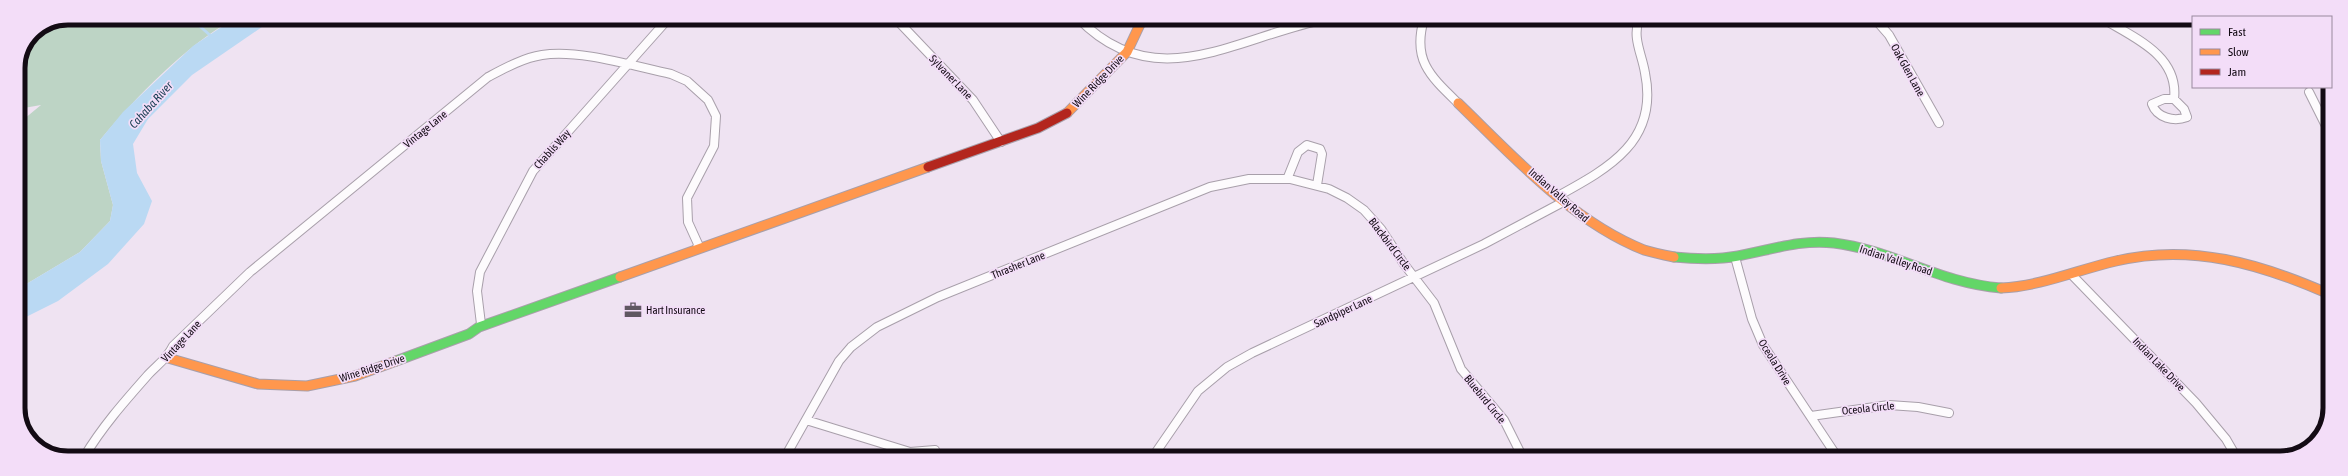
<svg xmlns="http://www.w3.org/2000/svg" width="2348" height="476" viewBox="0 0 2348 476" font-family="'Asap Condensed',sans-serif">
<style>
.green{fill:#bdd4c5}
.water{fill:#bad9f3}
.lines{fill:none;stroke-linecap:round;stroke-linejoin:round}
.stream{stroke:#bad9f3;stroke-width:3}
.street-casing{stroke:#a89faa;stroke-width:10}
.fast-casing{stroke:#a89faa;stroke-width:11}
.slow-casing{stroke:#a89faa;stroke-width:11}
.jam-casing{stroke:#a89faa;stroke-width:11}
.street{stroke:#fdfbfd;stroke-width:8}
.fast{stroke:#63d668;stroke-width:9}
.slow{stroke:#ff974d;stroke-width:9}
.jam{stroke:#b3261e;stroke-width:9}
.labels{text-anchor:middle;stroke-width:3.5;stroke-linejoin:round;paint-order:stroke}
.street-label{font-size:11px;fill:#130b14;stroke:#f3ddf8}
.poi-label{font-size:11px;fill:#130b14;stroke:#f3ddf8;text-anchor:start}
.water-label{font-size:12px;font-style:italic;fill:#133a4f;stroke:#f3ddf8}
.rim{fill:none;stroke:#130b14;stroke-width:5}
</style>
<rect width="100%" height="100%" fill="#efe3f2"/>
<path class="green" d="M68,18H235C184,47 137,96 100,140L101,161L113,205L110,221L80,252L18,289V124L41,105L18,109V67L33,32Z"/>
<path class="water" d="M275,18L192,75L148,119L133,144L137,173L152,201L144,224L108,264L58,301L18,321V289L80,252L110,221L113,205L101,161L100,140L123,112L193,46L235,18Z"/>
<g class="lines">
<path class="stream" d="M183,18L194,21L212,37"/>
<g class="street-casing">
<path id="street" d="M895,18L973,100L1001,142
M1078,18C1156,99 1238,36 1326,19
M1408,19L1424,21
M1424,19C1412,60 1430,76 1458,103
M1875,19L1889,35L1939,123
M2103,19C2135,38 2179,56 2174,99
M2309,92L2330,134
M2164,99H2174L2184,109L2187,117C2174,122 2157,118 2152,104Z
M1288,177L1298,152L1307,145L1320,149L1322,154L1317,185
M1558,196C1609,168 1659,141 1645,73C1642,54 1632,38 1639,19
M1735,257L1752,319L1763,345L1838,458
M2072,275L2196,403L2226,439L2237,458
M479,327L481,324L477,291L480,272L533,171L669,18
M1811,416L1889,405L1918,407L1949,413
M806,420L910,452L935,450
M84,457C102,427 124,402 147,376C156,366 167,359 173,346L250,272L488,77C505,68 523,58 542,55C579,49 633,66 671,74L687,81L708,100L716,116L714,146L687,198L688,222L698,244L697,248
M785,457L839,361L851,347L877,327L938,297L1210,187L1249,179H1290L1329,189L1347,198L1364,210L1381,229L1404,264L1434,303L1461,369L1504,420L1523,458
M1152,458L1198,391L1227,367L1252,353L1484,244L1565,201"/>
</g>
<g class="fast-casing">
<path id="fast" d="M1674,257C1695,259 1717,260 1738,256C1771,250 1800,239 1834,243C1892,250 1939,283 2001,288
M396,361L469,334L479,327L620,277"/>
</g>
<g class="slow-casing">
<path id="slow" d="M1458,103C1513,156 1571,221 1644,250C1654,253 1664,255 1674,257
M1067,113L1127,52L1143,18
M620,277L928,167
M2001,288C2042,286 2077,270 2116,261C2191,243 2261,264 2329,294
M168,358L258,384L307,386L355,376L396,361"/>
</g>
<g class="jam-casing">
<path id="jam" d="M928,167L1038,128L1067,113"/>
</g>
<use href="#street" class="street"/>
<use href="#fast" class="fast"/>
<use href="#slow" class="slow"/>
<use href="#jam" class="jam"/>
</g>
<defs>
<g id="office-bare" transform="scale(1.38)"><path d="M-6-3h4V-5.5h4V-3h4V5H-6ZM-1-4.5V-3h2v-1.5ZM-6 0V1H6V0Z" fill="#605762" stroke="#f3ddf8" stroke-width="2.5" paint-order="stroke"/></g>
</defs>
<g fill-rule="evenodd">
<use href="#office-bare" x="633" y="310"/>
</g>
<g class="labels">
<g class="street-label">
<text transform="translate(1908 70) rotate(61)" y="4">Oak Glen Lane</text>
<text transform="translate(951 77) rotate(46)" y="4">Sylvaner Lane</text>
<text transform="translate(1098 81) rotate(-46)" y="4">Wine Ridge Drive</text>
<text transform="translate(425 129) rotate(-39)" y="4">Vintage Lane</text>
<text transform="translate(552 149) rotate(-48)" y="4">Chablis Way</text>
<text transform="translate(1559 195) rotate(41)" y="4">Indian Valley Road</text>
<text transform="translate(1390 244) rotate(53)" y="4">Blackbird Circle</text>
<text transform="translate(1896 260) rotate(18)" y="4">Indian Valley Road</text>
<text transform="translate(1018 265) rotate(-22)" y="4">Thrasher Lane</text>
<text transform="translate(1343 311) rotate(-25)" y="4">Sandpiper Lane</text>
<text transform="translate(181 341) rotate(-47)" y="4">Vintage Lane</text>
<text transform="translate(1775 362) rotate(58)" y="4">Oceola Drive</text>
<text transform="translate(2159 364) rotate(46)" y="4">Indian Lake Drive</text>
<text transform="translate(372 368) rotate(-18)" y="4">Wine Ridge Drive</text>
<text transform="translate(1485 399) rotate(51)" y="4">Bluebird Circle</text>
<text transform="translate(1868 408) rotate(-6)" y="4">Oceola Circle</text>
</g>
<g class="poi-label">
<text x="646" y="314">Hart Insurance</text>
</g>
<g class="water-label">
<text transform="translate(151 105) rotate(-48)" y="4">Cahaba River</text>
</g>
</g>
<path d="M0 0H2348V476H0ZM68 25H2280A43 43 0 0 1 2323 68V408A43 43 0 0 1 2280 451H68A43 43 0 0 1 25 408V68A43 43 0 0 1 68 25Z" fill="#f3ddf8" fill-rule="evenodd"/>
<path class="rim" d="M68 25H2280A43 43 0 0 1 2323 68V408A43 43 0 0 1 2280 451H68A43 43 0 0 1 25 408V68A43 43 0 0 1 68 25Z"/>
<rect x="2192" y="16" width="140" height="72" fill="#f3ddf8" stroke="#99899d"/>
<rect x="2200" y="29" width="20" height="6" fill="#63d668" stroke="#99899d"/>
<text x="2228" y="36" font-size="12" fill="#130b14">Fast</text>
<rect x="2200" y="49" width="20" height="6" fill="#ff974d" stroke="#99899d"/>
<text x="2228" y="56" font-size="12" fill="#130b14">Slow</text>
<rect x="2200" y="69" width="20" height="6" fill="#b3261e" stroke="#99899d"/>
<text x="2228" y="76" font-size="12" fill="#130b14">Jam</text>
</svg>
